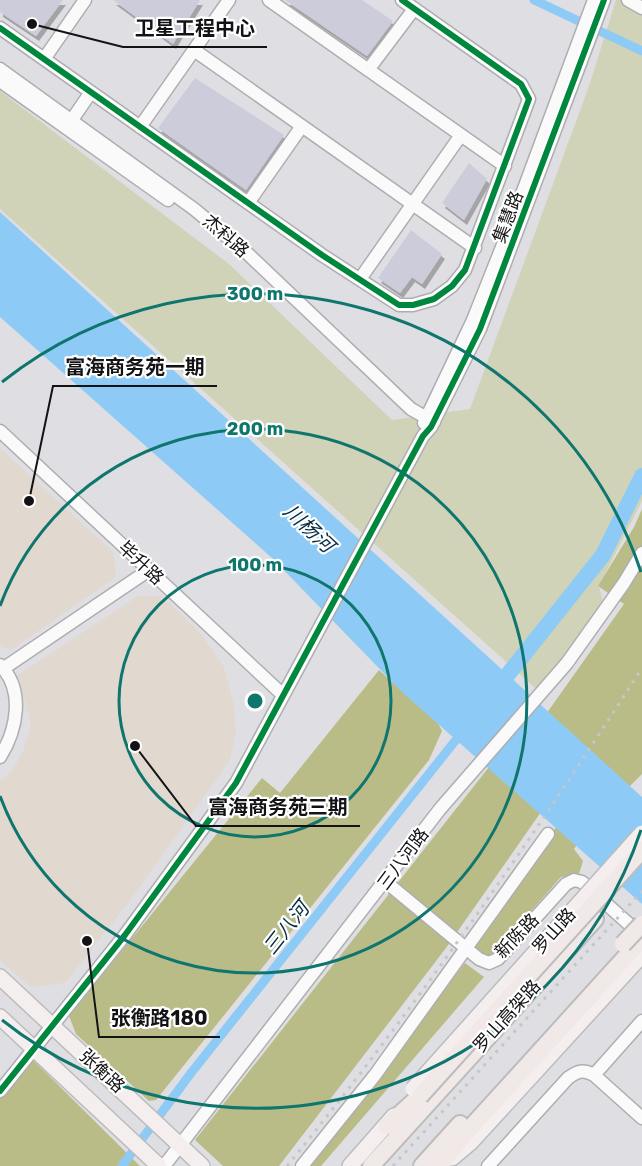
<svg xmlns="http://www.w3.org/2000/svg" width="642" height="1166" viewBox="0 0 642 1166" font-family="Rubik,'Noto Sans SC',sans-serif">
<style>
.commercial{fill:#e1d8d0}
.green{fill:#d1d3b8}
.forest{fill:#babc88}
.water{fill:#8dcbf6}
.lines{fill:none;stroke-linecap:round;stroke-linejoin:round}
.canal{stroke:#8dcbf6;stroke-width:9}
.river{stroke:#8dcbf6;stroke-width:16}
.building{fill:#cdccdb;filter:url(#shadow)}
.minor-casing{stroke:#aeaeb1;stroke-width:15}
.major-casing{stroke:#bcbcbd;stroke-width:18}
.highway-casing{stroke:#bcbcbd;stroke-width:20}
.minor{stroke:#fafafb;stroke-width:12}
.major{stroke:#f4eeef;stroke-width:15}
.highway{stroke:#f1e8e8;stroke-width:16}
.rail{stroke:#c6c6c8;stroke-width:3;stroke-dasharray:3 6;stroke-linecap:butt}
.major-bridge-casing{stroke:#bcbcbd;stroke-width:18;stroke-linecap:butt}
.highway-bridge-casing{stroke:#bcbcbd;stroke-width:20;stroke-linecap:butt}
.major-bridge{stroke:#f4eeef;stroke-width:15}
.highway-bridge{stroke:#f1e8e8;stroke-width:16}
.cycleway-casing{stroke:#fff;stroke-width:10}
.cycleway{stroke:#00873e;stroke-width:6}
.ring{fill:none;stroke:#0f766e;stroke-width:3}
.labels{text-anchor:middle;stroke-width:4.5;stroke-linejoin:round;paint-order:stroke}
.street-label{font-size:18px;fill:#131315;stroke:#fff}
.water-label{font-size:20px;font-style:italic;fill:#052d44;stroke:#fff}
.centre{fill:#0f766e;stroke:#fff;stroke-width:3}
.ring-label{font-size:18px;text-anchor:middle;font-weight:bold;fill:#0f766e;stroke:#fff;stroke-width:4.5;stroke-linejoin:round;paint-order:stroke}
.leader{fill:none;stroke:#131315;stroke-width:2}
.callout-dot{fill:#131315;stroke:#fff;stroke-width:2}
.callout-label{font-size:20px;text-anchor:middle;font-weight:bold;fill:#131315;stroke:#fff;stroke-width:4.5;stroke-linejoin:round;paint-order:stroke}
</style>
<defs>
<filter id="shadow"><feDropShadow dx="3" dy="5" stdDeviation="0" flood-color="#0004"/></filter>
</defs>
<rect width="100%" height="100%" fill="#dfdfe3"/>
<path class="commercial" d="M0,448L114,553L116,577L11,650L0,646Z
M138,596H162L202,635L224,667L234,705L236,732L230,760L128,903L65,983L31,987L0,960V781L11,772L23,752L31,725L18,675Z"/>
<path class="green" d="M616,0H642V501L599,586L605,610L542,694L0,209V91L229,264L392,420L470,409L588,89Z"/>
<path class="forest" d="M642,509V774L628,788L544,717L624,604L598,586L634,527Z
M379,670L438,723L442,731L429,760L156,1100L149,1101L76,1034L69,1016L262,778L280,793Z
M489,767L541,812L446,948L279,1166H223L195,1140Z
M557,826L577,845L574,849L583,861L579,874L561,877L490,958L473,949Z
M465,963L484,977L321,1166H310Z
M25,1052L140,1166H0V1083Z"/>
<path class="water" d="M0,212L642,797V904L403,693L272,558L0,317Z"/>
<g class="lines">
<path class="canal" d="M534,0L642,51
M122,1166L191,1073L463,731"/>
<path class="river" d="M494,692L603,555L642,476"/>
</g>
<path class="building" d="M0,0H63L36,36L0,12Z
M113,0H200L173,44Z
M285,0H362L393,21L367,56Z
M195,78L284,135L246,190L158,128Z
M469,163L487,179L464,220L442,203Z
M411,230L442,254L422,284L412,277L400,293L378,278Z"/>
<g class="lines">
<g class="minor-casing">
<path id="minor" d="M269,0L505,166
M628,0L642,8
M0,28L322,255L399,305H413L434,299L452,286L465,270L529,99L521,84L402,0
M194,50L475,248
M44,59L85,0
M0,69L194,209L248,254L411,409L434,422
M368,70L414,9
M0,81L168,200
M67,127L91,92
M140,127L229,0
M248,203L302,126
M360,279L461,135
M424,423L473,320L506,237L594,0
M0,431L283,695
M0,665C25,690 17,730 0,757
M4,668L149,570
M386,882L479,959L489,963L498,959L566,884L574,880L582,882L641,935
M594,1075L642,1021
M0,1091L125,935L236,783L423,436L431,427L480,329L604,0
M164,1166L440,809L567,663L624,583L642,553
M302,1166L375,1075L548,834
M488,1166L568,1078C578,1071 583,1069 594,1075L642,1118"/>
</g>
<g class="major-casing">
<path id="major" d="M0,977L202,1166
M0,1017L159,1166
M452,1158L471,1142L642,955
M350,1166L394,1116"/>
</g>
<g class="highway-casing">
<path id="highway" d="M387,1126L420,1096
M371,1166L595,919
M422,1166L460,1124
M440,1166L464,1135L642,939"/>
</g>
<use href="#minor" class="minor"/>
<use href="#major" class="major"/>
<use href="#highway" class="highway"/>
<path class="rail" d="M287,1166C416,1008 532,839 642,668
M393,1166L642,891"/>
<g class="major-bridge-casing">
<path id="major-bridge" d="M413,1089L642,833"/>
</g>
<g class="highway-bridge-casing">
<path id="highway-bridge" d="M623,944L642,924
M420,1096L642,850"/>
</g>
<use href="#major-bridge" class="major-bridge"/>
<use href="#highway-bridge" class="highway-bridge"/>
<g class="cycleway-casing">
<path id="cycleway" d="M0,28L322,255L399,305H413L434,299L452,286L465,270L529,99L521,84L402,0
M0,1091L125,935L236,783L423,436L431,427L480,329L604,0"/>
</g>
<use href="#cycleway" class="cycleway"/>
</g>
<g class="ring">
<circle cx="255" cy="701" r="136"/>
<path d="M0 606A272 272 0 1 1 0 796"/>
<path d="M641 830A407 407 0 0 1 2 1020M2 382A407 407 0 0 1 641 572"/>
</g>
<g class="labels">
<g class="street-label">
<text transform="translate(508 217) rotate(-69)" y="6">集慧路</text>
<text transform="translate(226 236) rotate(41)" y="6">杰科路</text>
<text transform="translate(141 563) rotate(43)" y="6">毕升路</text>
<text transform="translate(403 859) rotate(-53)" y="6">三八河路</text>
<text transform="translate(554 931) rotate(-48)" y="6">罗山路</text>
<text transform="translate(517 936) rotate(-46)" y="6">新陈路</text>
<text transform="translate(507 1016) rotate(-48)" y="6">罗山高架路</text>
<text transform="translate(102 1071) rotate(43)" y="6">张衡路</text>
</g>
<g class="water-label">
<text transform="translate(309 528) rotate(43)" y="7">川杨河</text>
<text transform="translate(286 928) rotate(-52)" y="7">三八河</text>
</g>
</g>
<circle cx="255" cy="701" r="9" class="centre"/>
<g class="ring-label">
<text x="255" y="300">300 m</text>
<text x="255" y="435">200 m</text>
<text x="255" y="571">100 m</text>
</g>
<path class="leader" d="M32 24L123 47H267M29 501L53 386H217M135 746L196 826H360M87 941L99 1037H220"/>
<g class="callout-dot">
<circle cx="32" cy="24" r="6"/>
<circle cx="29" cy="501" r="6"/>
<circle cx="135" cy="746" r="6"/>
<circle cx="87" cy="941" r="6"/>
</g>
<g class="callout-label">
<text x="195" y="35">卫星工程中心</text>
<text x="135" y="374">富海商务苑一期</text>
<text x="278" y="814">富海商务苑三期</text>
<text x="159" y="1025">张衡路180</text>
</g>
</svg>
